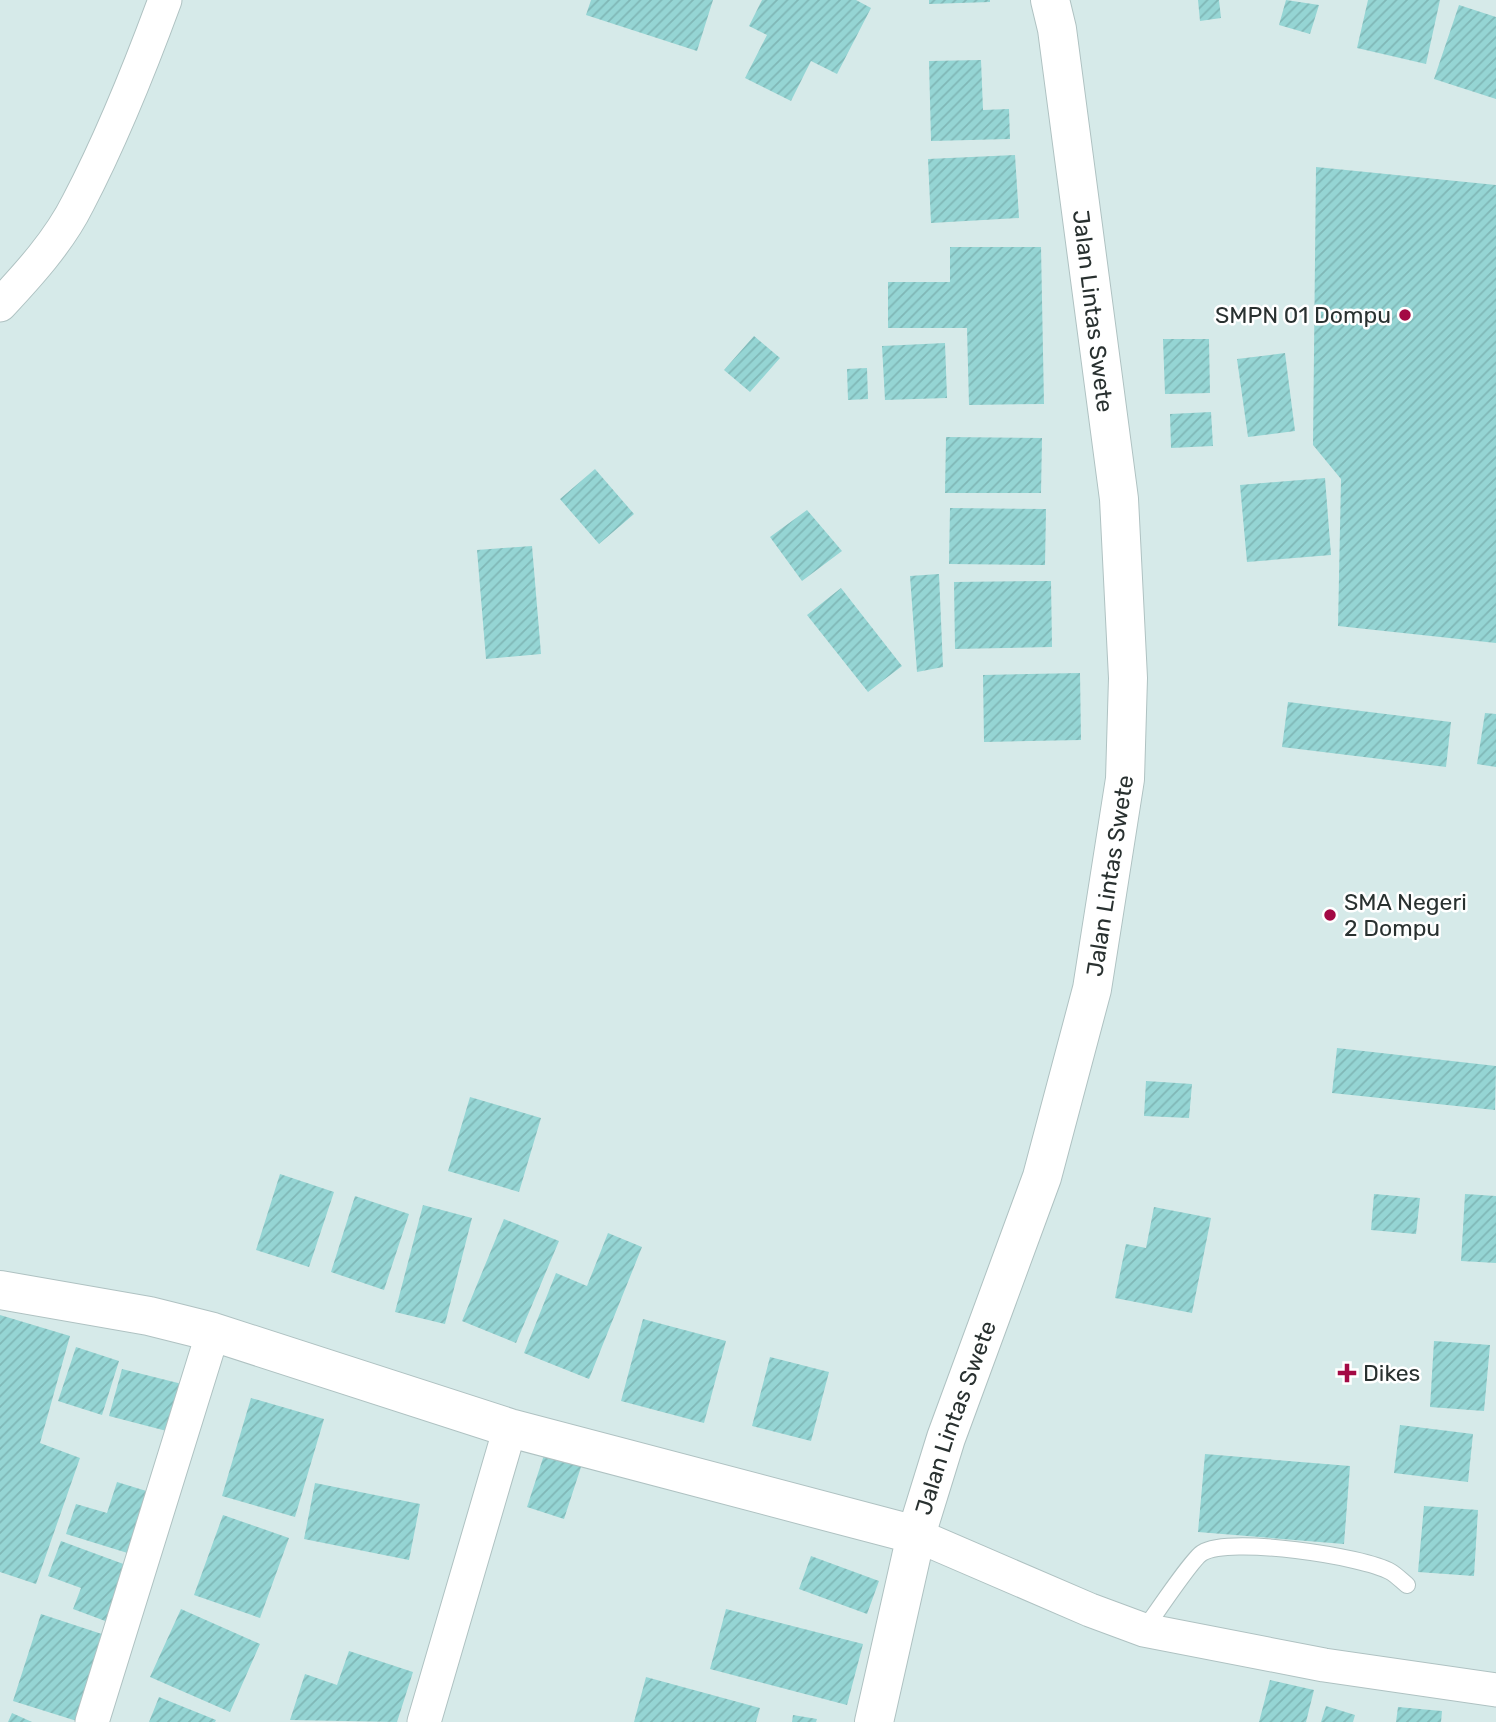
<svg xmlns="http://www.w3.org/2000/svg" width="1496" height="1722" viewBox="0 0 1496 1722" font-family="Rubik,sans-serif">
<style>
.building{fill:url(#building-hatch)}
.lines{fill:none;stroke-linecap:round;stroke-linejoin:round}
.service-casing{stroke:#afc2c2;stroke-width:18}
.minor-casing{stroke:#afc2c2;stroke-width:35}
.tertiary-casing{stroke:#afc2c2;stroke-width:40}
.secondary-casing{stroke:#afc2c2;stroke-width:40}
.service{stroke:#fff;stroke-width:16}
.minor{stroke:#fff;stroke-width:33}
.tertiary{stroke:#fff;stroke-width:38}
.secondary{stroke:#fff;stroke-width:38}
.poi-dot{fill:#a30944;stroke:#fff;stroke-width:2.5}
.labels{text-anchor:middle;stroke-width:5;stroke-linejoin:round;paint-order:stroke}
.street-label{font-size:23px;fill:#293130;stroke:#fff}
.poi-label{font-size:23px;fill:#293130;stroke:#fff;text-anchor:start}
</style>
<defs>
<pattern id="building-hatch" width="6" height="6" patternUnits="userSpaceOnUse" patternTransform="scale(1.75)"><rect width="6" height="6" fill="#95d5d4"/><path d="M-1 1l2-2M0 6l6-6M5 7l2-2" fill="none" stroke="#80b7b6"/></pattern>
</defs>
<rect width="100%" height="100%" fill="#d6eae9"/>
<path class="building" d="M591,0H713L697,51L586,15Z
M762,0H856L871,8L837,74L811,61L791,101L745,78L767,35L749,26Z
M929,0H990V2L929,4Z
M1198,0H1219L1221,18L1200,21Z
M1286,0L1319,5L1310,34L1279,25Z
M1368,0H1440L1426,64L1357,48Z
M1459,5L1496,17V99L1434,79Z
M981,60L983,110L1009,109L1010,139L931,141L929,61Z
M1015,155L1019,218L931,223L928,159Z
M1316,167L1496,185V643L1338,626L1341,479L1313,445Z
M950,247H1041L1044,404L969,405L967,328H888V282H950Z
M754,336L780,358L750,392L724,370Z
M1163,339H1209L1210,393L1165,394Z
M945,343L947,398L885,400L882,346Z
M1285,353L1295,431L1248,437L1237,359Z
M867,368L868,399L848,400L847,369Z
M1211,412L1213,446L1171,448L1170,414Z
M946,437L1042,438L1041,493H945Z
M595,469L634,514L599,544L560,499Z
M1325,478L1331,555L1247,562L1240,485Z
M950,508L1046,509L1045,565L949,564Z
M807,510L842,551L802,581L770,537Z
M532,546L541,654L486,659L477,550Z
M939,574L943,667L917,672L910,576Z
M1051,581L1052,647L955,649L954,582Z
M841,588L902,666L868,692L807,615Z
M1080,673L1081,740L984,742L983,675Z
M1288,702L1451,722L1446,767L1282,747Z
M1485,713L1496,714V767L1477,764Z
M1337,1048L1496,1066L1495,1110L1332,1093Z
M1146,1081L1192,1084L1189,1118L1144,1116Z
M470,1097L541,1118L519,1192L448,1171Z
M280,1174L334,1192L309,1267L256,1250Z
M1374,1194L1420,1198L1416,1234L1371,1230Z
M1465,1194L1496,1196V1263L1461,1261Z
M355,1196L409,1214L384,1290L331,1272Z
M423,1205L472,1218L445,1324L395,1312Z
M1154,1207L1211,1218L1192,1313L1115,1298L1126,1244L1146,1248Z
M504,1219L559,1241L516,1343L462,1321Z
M608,1233L642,1247L589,1379L524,1353L556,1273L587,1286Z
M0,1315L70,1336L40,1443L80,1458L36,1584L0,1572Z
M643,1319L726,1341L704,1423L621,1401Z
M1434,1341L1490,1345L1484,1411L1430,1407Z
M76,1347L119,1361L102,1415L58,1401Z
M770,1357L829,1372L811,1441L752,1426Z
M122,1369L194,1387L182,1435L109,1416Z
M251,1398L324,1419L295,1517L222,1496Z
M1400,1425L1473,1434L1468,1482L1394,1473Z
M1205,1454L1350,1466L1344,1544L1198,1532Z
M544,1455L581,1467L564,1519L527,1507Z
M117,1482L153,1493L134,1555L66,1534L76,1504L107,1513Z
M315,1483L420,1504L409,1560L304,1539Z
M1424,1506L1478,1510L1474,1576L1418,1572Z
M223,1515L289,1538L260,1618L194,1595Z
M61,1541L137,1569L116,1625L73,1609L81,1588L48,1576Z
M811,1556L879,1581L867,1614L799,1589Z
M181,1609L260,1644L230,1712L150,1677Z
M726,1609L863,1644L847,1705L710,1669Z
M41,1614L117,1639L80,1722L13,1701Z
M349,1651L413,1672L397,1722L290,1720L305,1674L337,1685Z
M646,1677L760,1708L756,1722H634Z
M1270,1680L1314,1690L1306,1722H1259Z
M159,1697L216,1720L215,1722H149Z
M1326,1706L1355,1715L1353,1722H1321Z
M1398,1707L1442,1711L1441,1722H1396Z
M12,1713L32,1722H8Z
M793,1715L817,1719L816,1722H792Z"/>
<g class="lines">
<g class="service-casing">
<path id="service" d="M1144,1630C1154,1616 1192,1559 1202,1553C1229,1536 1363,1556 1391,1572C1396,1575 1402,1581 1407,1585"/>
</g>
<g class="minor-casing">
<path id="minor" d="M0,305C29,274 59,241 78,203C112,138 140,68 165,0
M916,1535L1090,1610L1144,1630L1324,1665L1496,1690
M92,1722L213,1332
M424,1722L510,1428"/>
</g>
<g class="tertiary-casing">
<path id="tertiary" d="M874,1722L916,1535"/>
</g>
<g class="secondary-casing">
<g id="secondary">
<path id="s1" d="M0,1290L149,1316L213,1332L510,1428L916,1535L946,1438L1042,1177L1092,989L1125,779L1128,678L1119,499L1057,29L1050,0"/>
</g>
</g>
<use href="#service" class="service"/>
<use href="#minor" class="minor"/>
<use href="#tertiary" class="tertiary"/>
<use href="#secondary" class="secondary"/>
</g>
<g class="poi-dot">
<circle cx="1405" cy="315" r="7"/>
<circle cx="1330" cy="915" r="7"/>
<path d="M1343.5 1362.5h7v7h7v7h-7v7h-7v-7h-7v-7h7z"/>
</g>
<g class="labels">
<g class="street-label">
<text transform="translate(1093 311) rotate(83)" y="8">Jalan Lintas Swete</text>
<text dy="8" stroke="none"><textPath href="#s1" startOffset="1638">Jalan Lintas Swete</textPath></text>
<text dy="8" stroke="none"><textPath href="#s1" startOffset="1073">Jalan Lintas Swete</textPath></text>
</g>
<g class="poi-label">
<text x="1391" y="323" text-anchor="end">SMPN 01 Dompu</text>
<text x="1344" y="910">SMA Negeri<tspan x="1344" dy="26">2 Dompu</tspan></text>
<text x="1363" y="1381">Dikes</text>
</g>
</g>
</svg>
